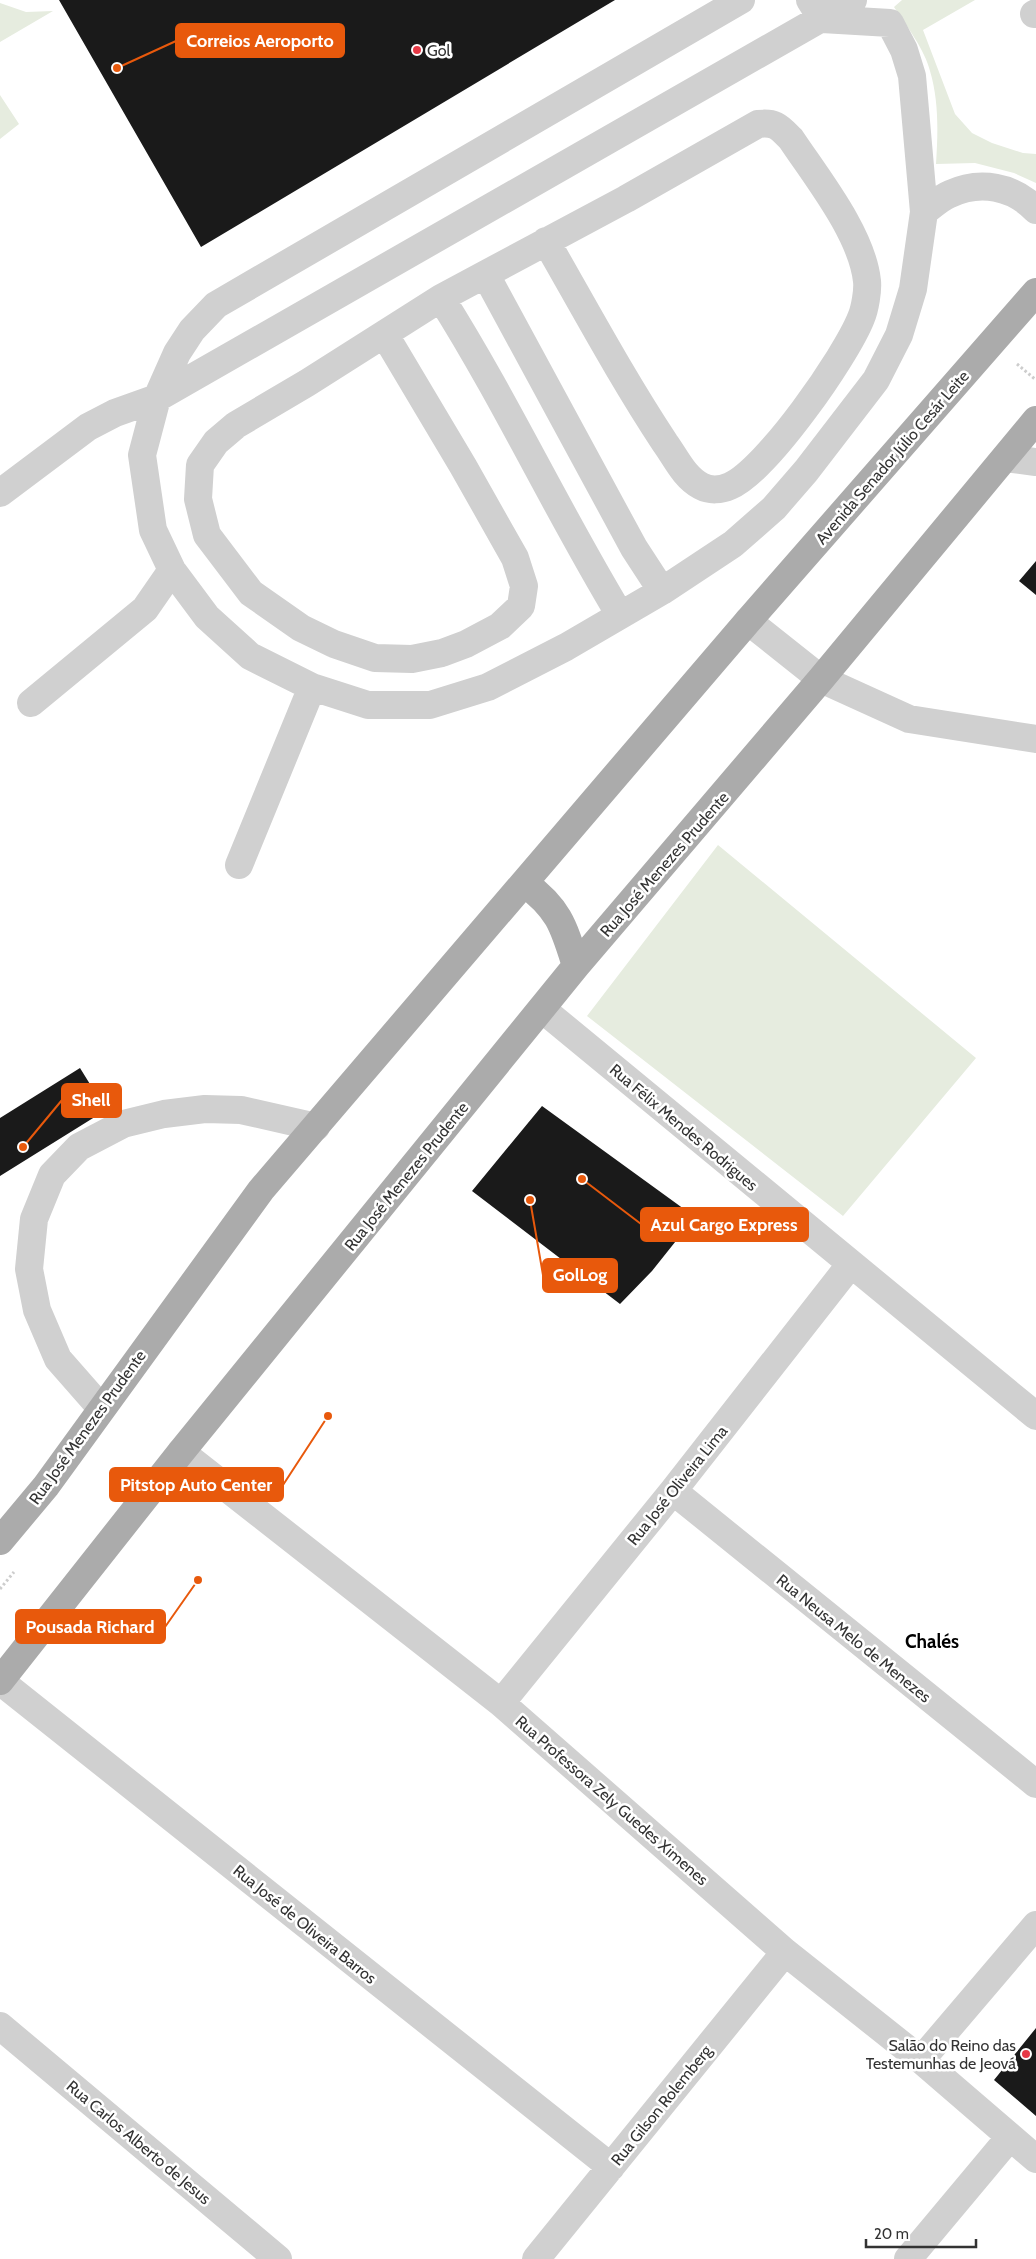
<svg xmlns="http://www.w3.org/2000/svg" width="1036" height="2259" viewBox="0 0 1036 2259" font-family="Cabin,sans-serif">
<style>
.green{fill:#e6ecdf}
.building{fill:#1a1a1a}
.lines{fill:none;stroke-linecap:round;stroke-linejoin:round}
.path{stroke:#cdcdcd;stroke-width:3;stroke-dasharray:2.5 2.5;stroke-linecap:butt}
.minor{stroke:#d0d0d0;stroke-width:28}
.major{stroke:#ababab;stroke-width:28}
.poi-dot{fill:#e63946;stroke:#fff;stroke-width:2}
.labels{text-anchor:middle;stroke-width:5;stroke-linejoin:round;paint-order:stroke}
.poi-label{font-size:16px;fill:#333;stroke:#fff;text-anchor:start}
.street-label{font-size:16px;fill:#333;stroke:#fff}
.quarter-label{font-size:19px;font-weight:bold;fill:#000;stroke:#fff}
.leader{fill:none;stroke:#e8590c;stroke-width:2}
.callout-dot{fill:#e8590c;stroke:#fff;stroke-width:2}
.callout{fill:#e8590c;stroke:#e8590c;stroke-width:2}
.callout-label{font-size:18px;text-anchor:middle;font-weight:bold;fill:#fff}
</style>
<rect width="100%" height="100%" fill="#fff"/>
<path class="green" d="M902,0H975L923,30L955,114L972,133L992,143L1023,153L1036,154V183L1014,173L975,163L936,164C938,133 939,101 930,71C925,50 906,25 894,7Z
M0,3L26,12L53,11L0,42Z
M0,95L19,124L0,139Z
M718,845L976,1058L843,1216L587,1016Z"/>
<path class="building" d="M59,0H615L201,247Z
M1036,561V595L1019,581Z
M80,1068L106,1110L0,1176V1118Z
M542,1106L695,1217L652,1271L620,1304L472,1191Z
M1036,2028V2116L994,2080Z"/>
<g class="lines">
<path class="path" d="M1017,364L1036,380
M0,1589L14,1572"/>
<path class="minor" d="M741,0L216,305L192,330L177,353L157,398L142,455L153,530L172,570L207,617L250,656L312,687L368,705H430L488,687L566,647L662,591L733,544L774,508L806,471L876,380L899,335L913,289L924,212L912,76L904,50L890,23L822,19L810,0
M1034,14L1036,13
M924,212C932,206 940,198 950,194C980,180 1013,186 1036,210
M486,275L634,548L662,591
M441,298C506,401 557,511 620,615
M385,335L463,466L515,558L524,586L521,606L500,626L466,644L442,653L412,659L375,658L334,644L301,628L251,593L207,535L198,499L200,465L216,442L236,425L307,383L441,298L626,199L758,124C776,122 779,127 791,139C817,178 862,234 867,281C868,290 865,309 861,318C846,356 767,470 730,486C721,490 710,491 701,486C684,477 676,458 665,443C622,378 585,309 546,241
M1005,458L1036,462
M0,493L88,427L115,413L157,398L853,0
M748,621L821,679L909,719L1036,739
M31,703L145,609L172,570
M239,865L312,687
M542,1009L1036,1416
M101,1408L58,1359L37,1310L29,1269L34,1219L52,1175L79,1147L123,1124L164,1114L205,1109L241,1110L316,1127
M181,1452L501,1703L785,1952L921,2060L1036,2159
M673,1491L1036,1784
M0,1681L611,2167
M501,1703L673,1491L850,1265
M0,2026L278,2259
M921,2060L1036,1925
M536,2259L785,1952
M908,2259L1010,2137"/>
<path class="major" d="M524,883C559,908 564,927 576,966
M0,1541L46,1486L261,1190L748,621L1036,292
M0,1681L181,1452L576,966L821,679L1036,420"/>
</g>
<g class="poi-dot">
<circle cx="417" cy="50" r="5"/>
<circle cx="1026" cy="2054" r="5"/>
</g>
<g class="labels">
<g class="poi-label">
<text x="427" y="56">Gol</text>
<text x="1016" y="2051" text-anchor="end">Salão do Reino das<tspan x="1016" dy="18">Testemunhas de Jeová</tspan></text>
</g>
<g class="street-label">
<text transform="translate(892 457) rotate(-49)" y="6">Avenida Senador Júlio Cesár Leite</text>
<text transform="translate(664 864) rotate(-49)" y="6">Rua José Menezes Prudente</text>
<text transform="translate(684 1127) rotate(40)" y="6">Rua Félix Mendes Rodrigues</text>
<text transform="translate(406 1176) rotate(-51)" y="6">Rua José Menezes Prudente</text>
<text transform="translate(87 1427) rotate(-54)" y="6">Rua José Menezes Prudente</text>
<text transform="translate(677 1485) rotate(-51)" y="6">Rua José Oliveira Lima</text>
<text transform="translate(854 1638) rotate(39)" y="6">Rua Neusa Melo de Menezes</text>
<text transform="translate(612 1800) rotate(41)" y="6">Rua Professora Zely Guedes Ximenes</text>
<text transform="translate(305 1924) rotate(39)" y="6">Rua José de Oliveira Barros</text>
<text transform="translate(661 2105) rotate(-51)" y="6">Rua Gilson Rolemberg</text>
<text transform="translate(139 2142) rotate(40)" y="6">Rua Carlos Alberto de Jesus</text>
</g>
<g class="quarter-label">
<text x="932" y="1648">Chalés</text>
</g>
</g>
<path class="leader" d="M117 68L176 41M23 1147L62 1100M582 1179L641 1224M530 1200L543 1275M328 1416L283 1485M198 1580L165 1627"/>
<g class="callout-dot">
<circle cx="117" cy="68" r="5"/>
<circle cx="23" cy="1147" r="5"/>
<circle cx="582" cy="1179" r="5"/>
<circle cx="530" cy="1200" r="5"/>
<circle cx="328" cy="1416" r="5"/>
<circle cx="198" cy="1580" r="5"/>
</g>
<g class="callout">
<rect x="176" y="24" width="168" height="33" rx="5"/>
<rect x="62" y="1084" width="59" height="33" rx="5"/>
<rect x="641" y="1208" width="167" height="33" rx="5"/>
<rect x="543" y="1259" width="74" height="33" rx="5"/>
<rect x="110" y="1468" width="173" height="33" rx="5"/>
<rect x="16" y="1610" width="149" height="33" rx="5"/>
</g>
<g class="callout-label">
<text x="260" y="47">Correios Aeroporto</text>
<text x="91" y="1106">Shell</text>
<text x="724" y="1231">Azul Cargo Express</text>
<text x="580" y="1281">GolLog</text>
<text x="196" y="1491">Pitstop Auto Center</text>
<text x="90" y="1633">Pousada Richard</text>
</g>
<path d="M866 2239v8h110v-8" fill="none" stroke="#333333" stroke-width="2.5"/>
<text x="874" y="2239" font-size="15" fill="#333333" stroke="#ffffff" stroke-width="4" paint-order="stroke">20 m</text>
</svg>
